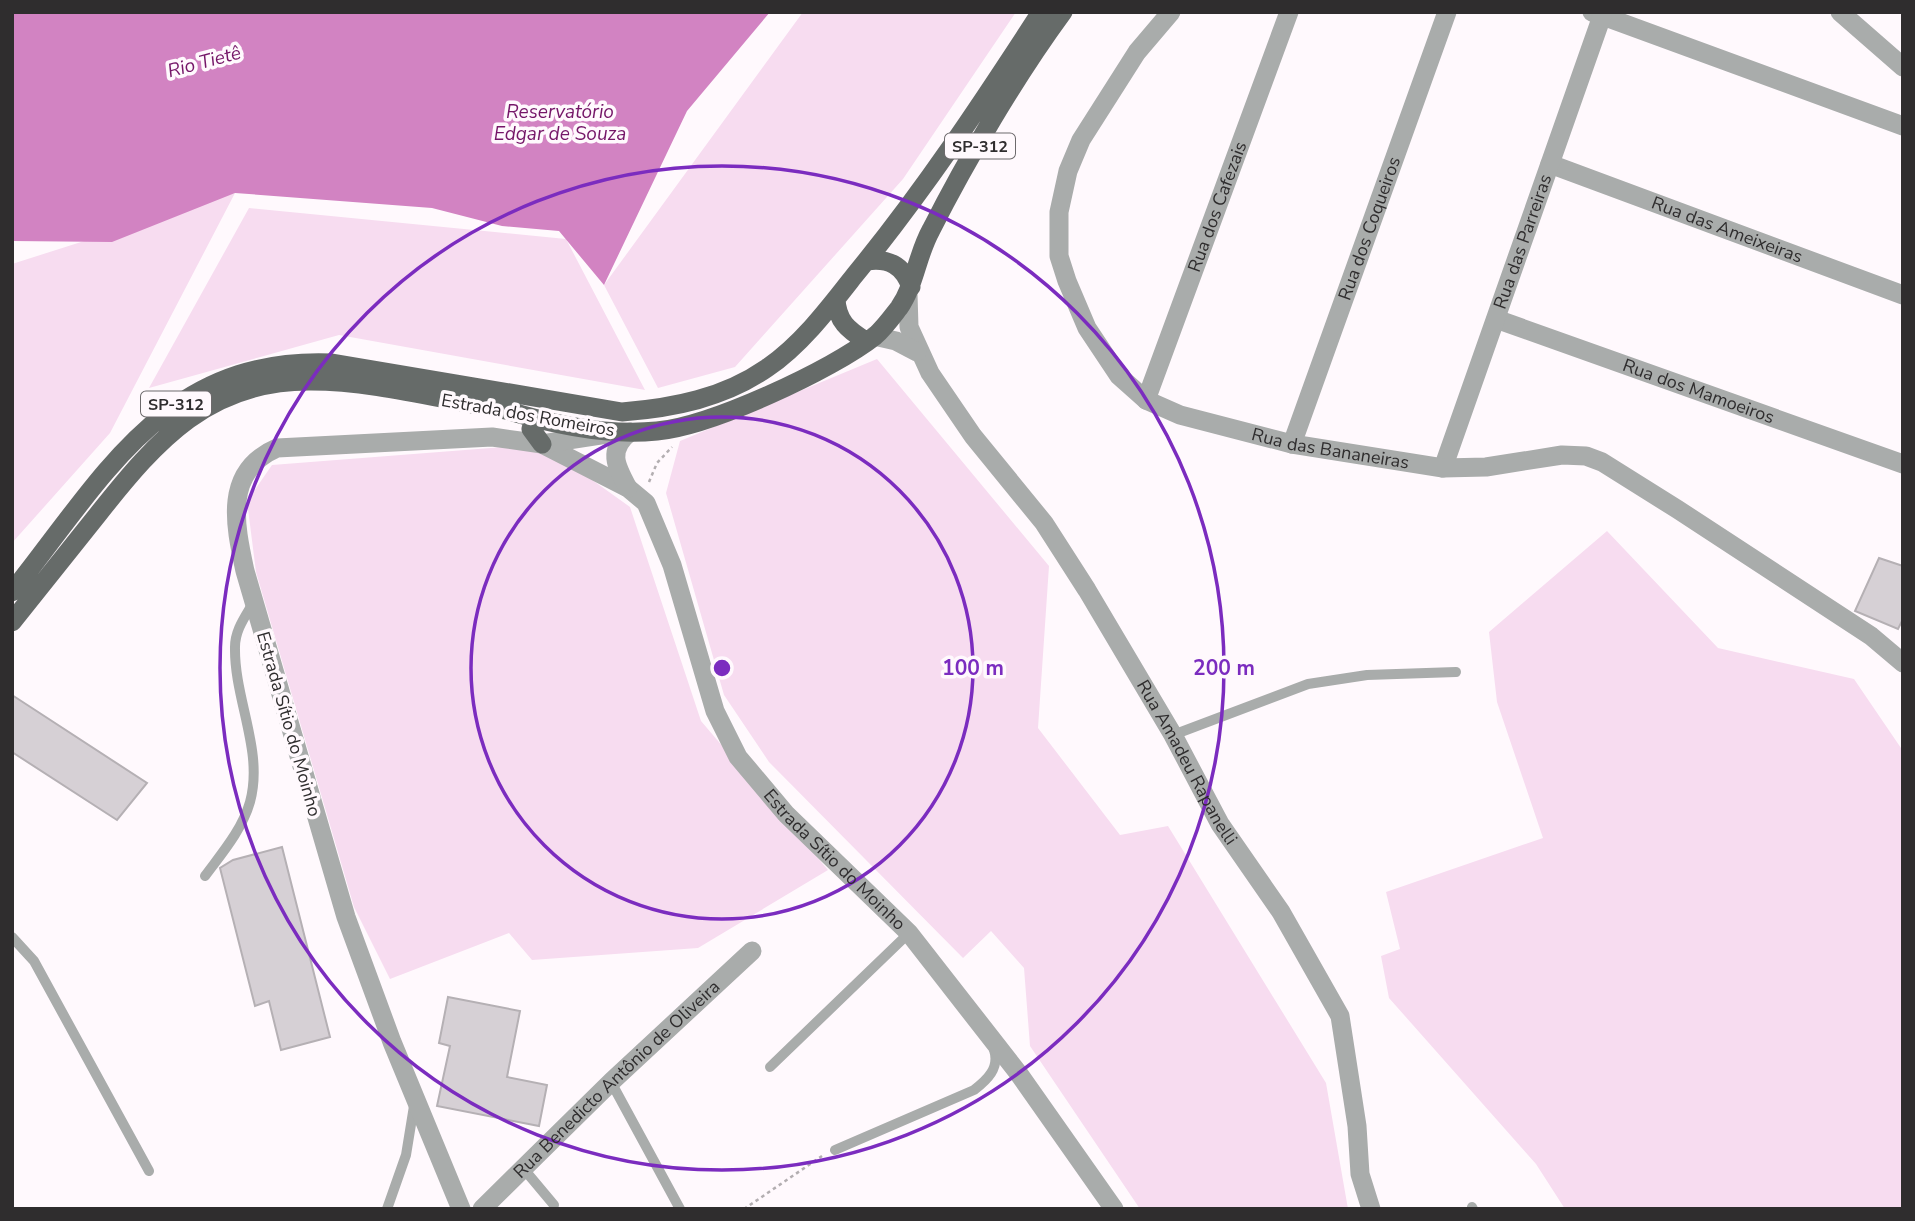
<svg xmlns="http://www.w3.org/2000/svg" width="1915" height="1221" viewBox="0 0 1915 1221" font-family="'Nunito Sans',sans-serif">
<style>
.green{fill:#f7dcf0}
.water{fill:#d283c2}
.building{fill:#d6d0d5;stroke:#b5b0b4;stroke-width:2}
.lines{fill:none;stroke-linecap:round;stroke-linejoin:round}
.path{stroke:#b3aeb1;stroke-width:2.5;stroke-dasharray:3.5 3.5;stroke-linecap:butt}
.service{stroke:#a9acab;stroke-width:10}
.minor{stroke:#a9acab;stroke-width:19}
.tertiary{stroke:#a9acab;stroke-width:19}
.primary{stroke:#666b69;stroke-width:19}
.ring{fill:none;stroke:#7b2cbf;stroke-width:3.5}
.labels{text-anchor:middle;stroke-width:7;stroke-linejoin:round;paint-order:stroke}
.shield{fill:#fff9fd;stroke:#6d6a6c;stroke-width:2}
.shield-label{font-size:16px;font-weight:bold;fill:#2f2d2e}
.street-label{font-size:18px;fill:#2f2d2e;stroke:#fff9fd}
.water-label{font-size:19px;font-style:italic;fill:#751668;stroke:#fff9fd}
.centre{fill:#7b2cbf;stroke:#fff9fd;stroke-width:3.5}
.ring-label{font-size:21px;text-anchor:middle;font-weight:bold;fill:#7b2cbf;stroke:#fff9fd;stroke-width:7;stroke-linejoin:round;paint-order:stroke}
</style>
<rect width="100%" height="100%" fill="#fff9fd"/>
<path class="green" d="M803,12H1016L903,179L735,367L658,388L604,285Z
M235,193L110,433L12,543V264Z
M249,208L566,239L645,390L339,335L149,388Z
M877,359L1049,566L1038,728L1120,835L1168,826L1326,1083L1348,1209H1140L1030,1046L1024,968L991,931L963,958L769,762L724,695L666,493L680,441Z
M542,444L630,507L701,721L828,870L698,948L532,960L509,933L390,979L354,907L256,572L247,501L272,465Z
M1607,531L1718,648L1854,679L1903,751V1209H1565L1536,1164L1389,998L1381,956L1400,949L1386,892L1543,838L1497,702L1489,632Z"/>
<path class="water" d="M12,12H770L687,111L604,285L559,231L502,226L432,208L235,193L112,242L12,241Z"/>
<path class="building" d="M1879,558L1903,566V619L1898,629L1855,611Z
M12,695L147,783L117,820L12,752Z
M282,847L330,1037L281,1050L269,1001L255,1006L220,868L233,860Z
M448,997L520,1011L507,1077L547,1085L539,1126L437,1106L450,1046L439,1043Z"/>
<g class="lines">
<path class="path" d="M649,482L657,463L672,447
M744,1209L822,1156"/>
<path class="service" d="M1173,735L1308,684L1367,675L1456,672
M205,876C222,853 242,830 250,802C264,751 234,699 235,647C235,630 245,617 253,603
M12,937L34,961L149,1171
M770,1067L909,933
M611,1082L680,1209
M835,1150L974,1090C987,1080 1000,1068 994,1050
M523,1168L554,1205
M1472,1207L1473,1209
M387,1209L406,1155L414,1106"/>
<g class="minor">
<path d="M1592,12L1903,126"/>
<path id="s1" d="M1550,164L1903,295"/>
<path id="s2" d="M908,294L909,327L930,373L973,436L1044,523L1087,590L1173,735L1220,824L1281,912L1340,1016L1357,1126L1360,1174L1371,1209"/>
<path id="s3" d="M1496,319L1903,464"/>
<path d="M874,336L896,341L917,352"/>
<path id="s4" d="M1146,400L1289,12"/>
<path id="s5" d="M542,444L628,488L646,503L672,565L715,711L738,757L786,814L909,933L1019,1074L1114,1209"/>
<path id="s6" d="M1292,444L1447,12"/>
<path id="s7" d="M1443,468L1602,16"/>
<path d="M628,488C616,466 607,450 630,432"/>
<path d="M461,1209L392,1042L346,917L245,571C235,525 223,471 277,448L492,437L542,444L607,434"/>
<path id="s8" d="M482,1209L611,1082L752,951"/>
</g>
<g class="tertiary">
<path id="s9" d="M1171,12L1137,52L1081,140L1068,171L1059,212V256L1067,281L1087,328L1119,376L1146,400L1180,415L1292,444L1443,468L1486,467L1562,455L1586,456L1602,462L1677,509L1871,636L1903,663"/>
<path d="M1840,12L1903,67"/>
</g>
<path class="primary" d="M867,261C889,258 903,265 911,287
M836,299C837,321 848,330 866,341
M534,419L531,429L542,444
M12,592C104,477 165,356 332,363L622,412C673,408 724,398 767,368C801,345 829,308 854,276C923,192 982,103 1041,12
M12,622C41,586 70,549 99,513C157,440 209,380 311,381C375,381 442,400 506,410C554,425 607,436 657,431C711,426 832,370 875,336C884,328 892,317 899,308C915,285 917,255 931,230C967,159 1016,76 1063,12"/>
</g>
<g class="ring">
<circle cx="722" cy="668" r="251"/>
<circle cx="722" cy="668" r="502"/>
</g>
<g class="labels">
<g class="shield">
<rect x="945" y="133.5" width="70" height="25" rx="5"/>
<rect x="141" y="391.5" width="70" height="25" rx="5"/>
</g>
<g class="shield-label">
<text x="980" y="152">SP-312</text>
<text x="176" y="410">SP-312</text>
</g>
<g class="street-label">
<text dy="6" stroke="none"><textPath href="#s4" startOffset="206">Rua dos Cafezais</textPath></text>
<text dy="6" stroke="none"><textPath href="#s6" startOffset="229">Rua dos Coqueiros</textPath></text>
<text dy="6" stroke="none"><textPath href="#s1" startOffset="189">Rua das Ameixeiras</textPath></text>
<text dy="6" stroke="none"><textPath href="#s7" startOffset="240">Rua das Parreiras</textPath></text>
<text dy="6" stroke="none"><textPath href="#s3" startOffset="215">Rua dos Mamoeiros</textPath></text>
<text transform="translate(528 415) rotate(10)" y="6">Estrada dos Romeiros</text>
<text dy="6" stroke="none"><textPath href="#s9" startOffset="639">Rua das Bananeiras</textPath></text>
<text transform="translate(289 724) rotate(74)" y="6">Estrada Sítio do Moinho</text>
<text dy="6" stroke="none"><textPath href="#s2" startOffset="551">Rua Amadeu Rapanelli</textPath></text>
<text dy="6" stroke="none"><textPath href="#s5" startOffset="532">Estrada Sítio do Moinho</textPath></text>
<text dy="6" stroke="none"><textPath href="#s8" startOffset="187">Rua Benedicto Antônio de Oliveira</textPath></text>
</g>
<g class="water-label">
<text transform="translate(204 61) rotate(-15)" y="7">Rio Tietê</text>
<text x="560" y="118">Reservatório<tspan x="560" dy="22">Edgar de Souza</tspan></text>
</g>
</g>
<circle cx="722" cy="668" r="10" class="centre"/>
<g class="ring-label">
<text x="973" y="675">100 m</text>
<text x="1224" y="675">200 m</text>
</g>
<rect width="1915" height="1221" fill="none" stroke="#2f2d2e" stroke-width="28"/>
</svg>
